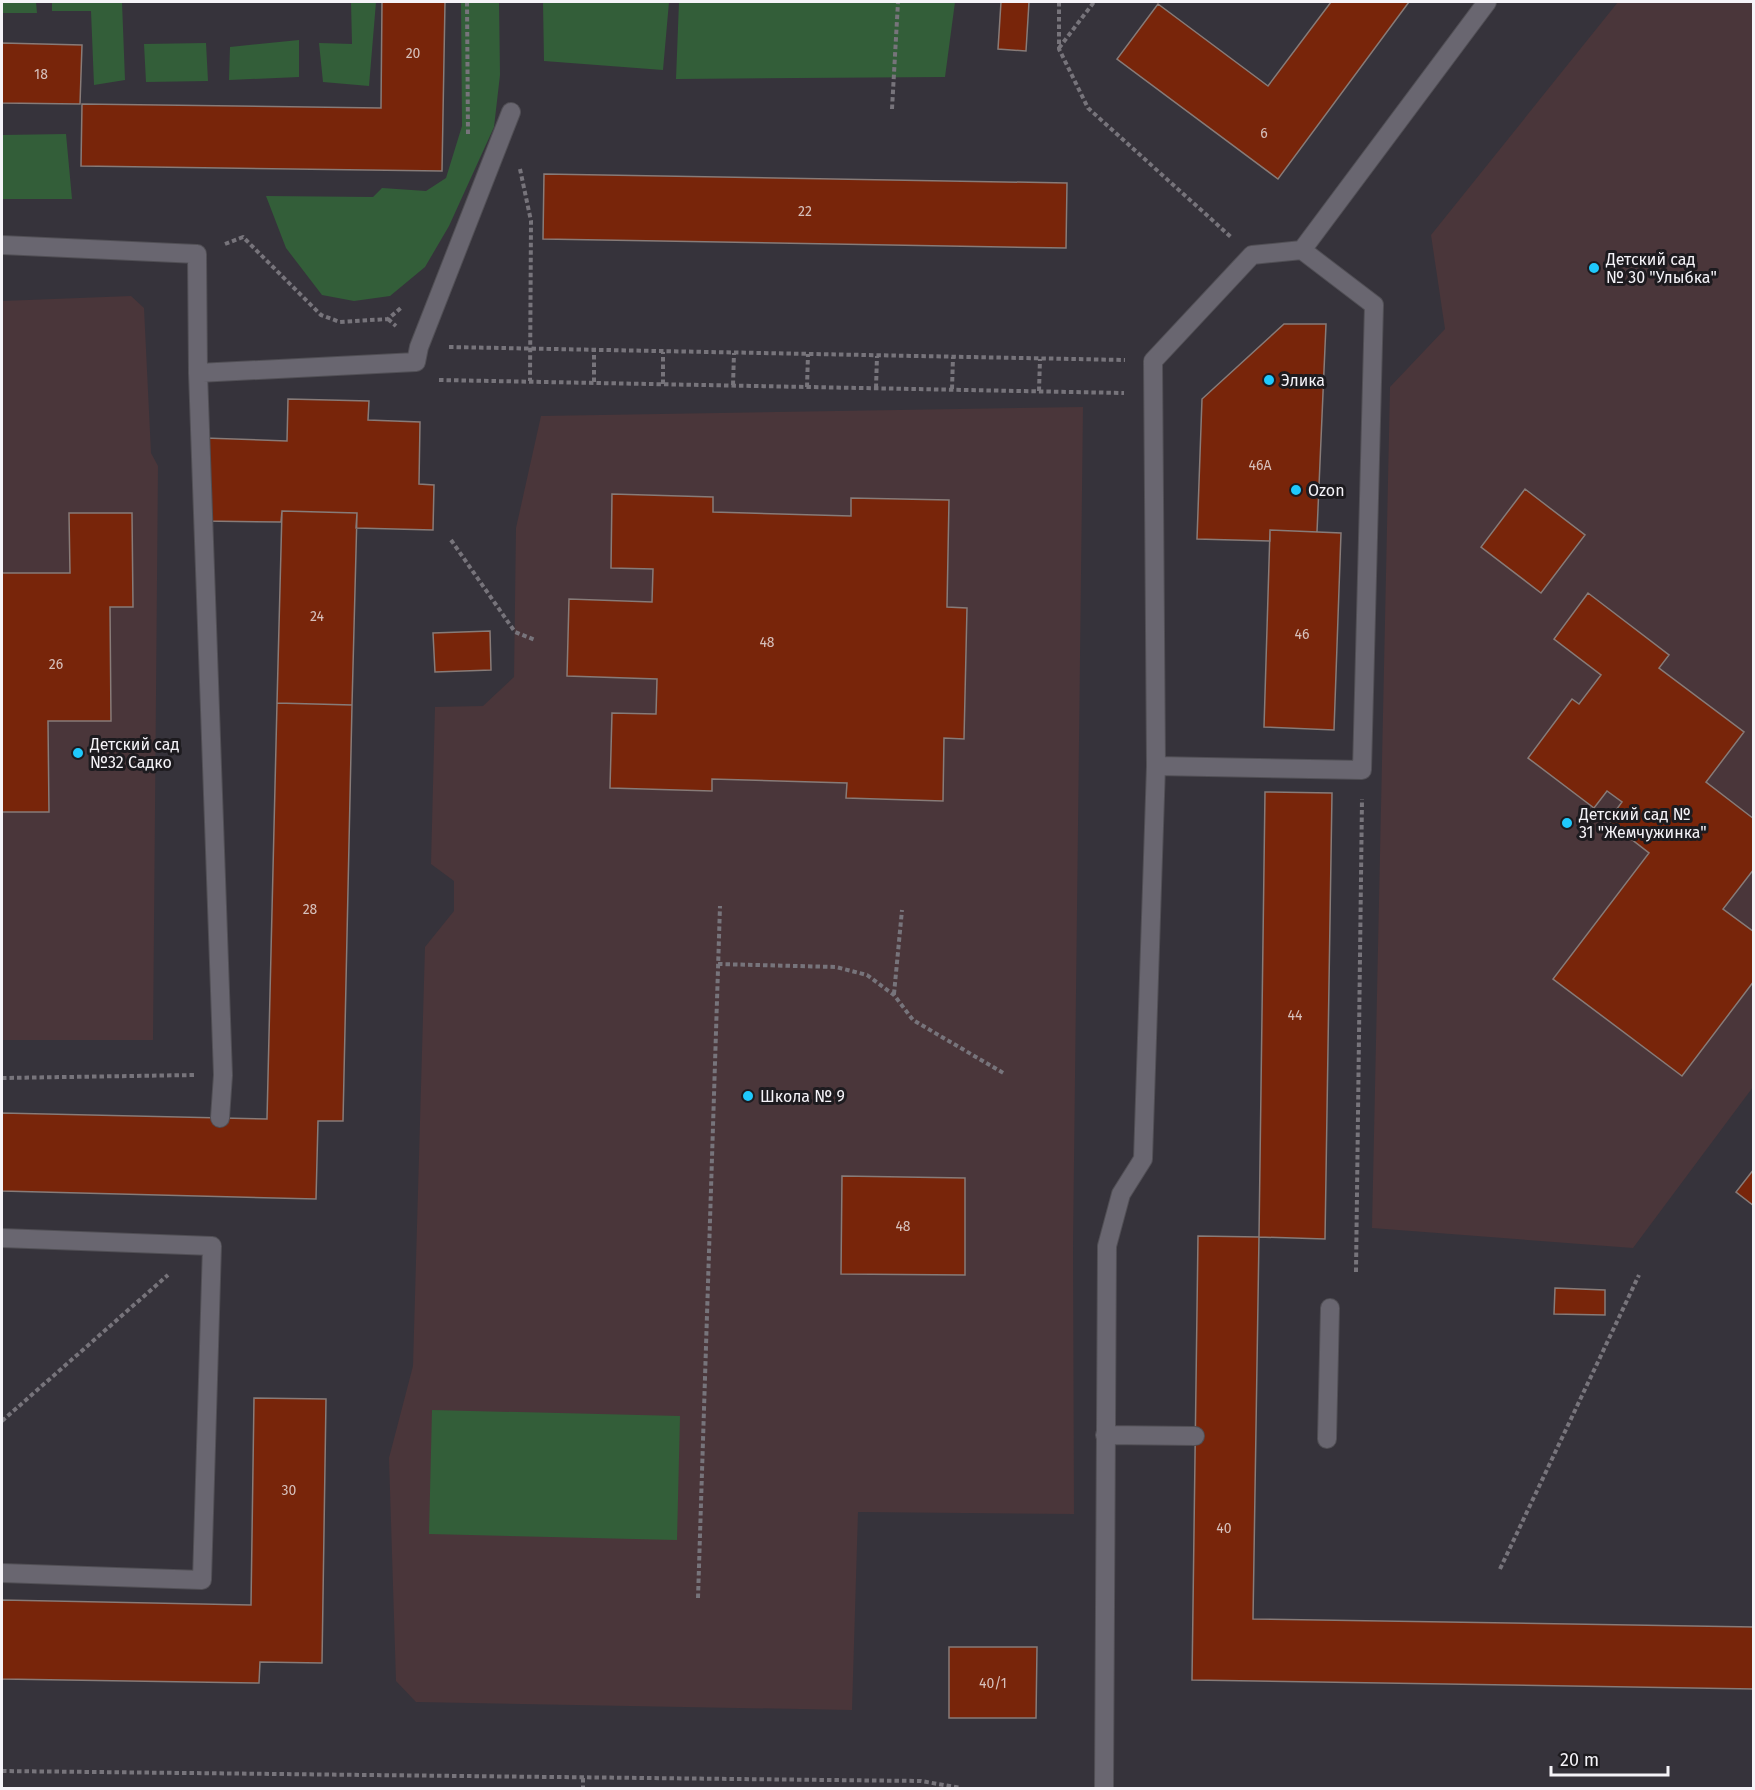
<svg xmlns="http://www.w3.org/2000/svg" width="1755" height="1790" viewBox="0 0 1755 1790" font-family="'Fira Sans',sans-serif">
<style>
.education{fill:#4a363a}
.green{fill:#335e39}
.building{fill:#78250a;stroke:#877b78;stroke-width:1.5}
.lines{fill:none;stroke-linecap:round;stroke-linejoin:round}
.lane-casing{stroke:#514f55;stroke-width:20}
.path{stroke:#77747b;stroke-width:4;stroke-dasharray:4.5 3;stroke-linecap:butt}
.lane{stroke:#696670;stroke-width:18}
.poi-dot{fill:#1fc9fd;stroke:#1d1b1f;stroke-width:2}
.labels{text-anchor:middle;stroke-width:6;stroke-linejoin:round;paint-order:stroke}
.number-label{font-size:14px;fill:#d6c0bc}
.poi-label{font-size:16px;fill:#f5f3f8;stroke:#1d1b1f;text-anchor:start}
</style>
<rect width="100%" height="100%" fill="#36333b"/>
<path class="education" d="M1618,2H1753V1087L1633,1248L1372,1228L1390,387L1445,329L1431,235Z
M131,296L144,308L151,453L158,466L153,1040H2V301Z
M1083,407L1073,1246L1074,1514L858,1512L852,1710L416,1702L396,1681L389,1458L413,1366L425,947L454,911V881L431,864L435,707L483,706L514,677L516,528L541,416Z"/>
<path class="green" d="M2,2H36L37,13H2Z
M52,2H122L125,80L94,85L91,11H52Z
M351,2H376L369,86L323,82L319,43L352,44Z
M461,2H499L500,75L494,127L449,226L425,267L390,296L354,301L322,295L286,248L266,196L373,197L382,188L426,191L446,178L462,126Z
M543,2H669L663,70L544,61Z
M679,2H955L945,77L676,79Z
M299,40V77L229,80L230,47Z
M206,43L208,81L146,82L144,44Z
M66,134L72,199H2V135Z
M432,1410L680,1416L677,1540L429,1534Z"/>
<path class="building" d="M382,2H445L442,171L81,166L82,104L381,108Z
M1001,2H1029L1026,51L998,49Z
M1331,2H1409L1278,179L1117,59L1158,4L1268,86Z
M2,43L82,45L80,104L2,103Z
M544,174L1067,183L1066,248L543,239Z
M1284,324H1326L1317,532L1270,530V541L1197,539L1202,399Z
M288,399L369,401L368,420L420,422L419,484L434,485L433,530L356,528L357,513L282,511L281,522L203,521L205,438L287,441Z
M1525,489L1585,535L1541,593L1481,547Z
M612,494L713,497V512L851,516V498L949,500L947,607L967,608L964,739L944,738L943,801L846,798L847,783L712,779V791L610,788L612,713L656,714L657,679L567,676L569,599L652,602L653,569L611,568Z
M282,511L357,513L352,705L277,703Z
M69,513H132L133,607H110L111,721H48L49,812H2V573H70Z
M1270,530L1341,533L1334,730L1264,727Z
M1588,593L1669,655L1659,668L1744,732L1706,782L1754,819V869L1723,909L1754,932V981L1682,1076L1553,979L1649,853L1608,821L1622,802L1607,791L1594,808L1528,758L1572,699L1579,704L1601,675L1554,639Z
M490,631L491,670L435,672L433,633Z
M277,703L352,705L343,1121H318L316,1199L2,1191V1113L267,1119Z
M1265,792L1332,793L1325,1239L1259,1237Z
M1754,1169V1206L1736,1192Z
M842,1176L965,1178V1275L841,1274Z
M1198,1236L1259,1237L1253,1619L1754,1627V1689L1192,1680Z
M1555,1288L1605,1290V1315L1554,1314Z
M254,1398L326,1399L322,1663L260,1662L259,1683L2,1679V1600L251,1605Z
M949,1647H1037L1036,1718H949Z"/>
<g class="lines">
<g class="lane-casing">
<path id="lane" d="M2,245L197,254L198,373L416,362L419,347L511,112
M198,373L223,1075L220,1118
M1156,766L1362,770L1374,305L1302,250
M2,1238L212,1246L202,1580L2,1573
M1105,1435L1195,1436
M1327,1439L1330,1308
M1104,1788L1107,1246L1121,1194L1143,1159L1156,766L1153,361L1252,255L1302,250L1487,2"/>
</g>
<path class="path" d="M467,2L468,136
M1059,2V49L1088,108L1231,237
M1059,48L1094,2
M892,109L898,2
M520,169L531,221L530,381
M225,244L243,237L321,315L340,322L388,319L402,307
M388,319L396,326
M449,347L1125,360
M439,380L1124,393
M594,382V350
M663,384V352
M733,385L734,353
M807,387L808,354
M876,388L877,356
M952,389L953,357
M1039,391L1040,359
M451,540L515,632L535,640
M718,964L836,967L867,975L894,995L913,1020L1005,1074
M894,994L902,910
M2,1078L195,1075
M1356,1272L1362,799
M2,1421L168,1275
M1500,1569L1639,1275
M698,1598L720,906
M2,1771L921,1781L961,1788
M583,1778V1788"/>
<use href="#lane" class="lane"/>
</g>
<g class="poi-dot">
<circle cx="1594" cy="268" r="6"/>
<circle cx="1269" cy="380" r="6"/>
<circle cx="1296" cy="490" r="6"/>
<circle cx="78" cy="753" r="6"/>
<circle cx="1567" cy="823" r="6"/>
<circle cx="748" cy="1096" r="6"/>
</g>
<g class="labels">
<g class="number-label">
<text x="413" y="58">20</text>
<text x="41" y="79">18</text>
<text x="1264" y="138">6</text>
<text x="805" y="216">22</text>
<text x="1260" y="470">46А</text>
<text x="317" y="621">24</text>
<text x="1302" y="639">46</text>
<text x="767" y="647">48</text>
<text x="56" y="669">26</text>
<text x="310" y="914">28</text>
<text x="1295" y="1020">44</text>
<text x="903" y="1231">48</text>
<text x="289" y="1495">30</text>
<text x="1224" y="1533">40</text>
<text x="993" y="1688">40/1</text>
</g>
<g class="poi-label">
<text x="1606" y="265">Детский сад<tspan x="1606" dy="18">№ 30 "Улыбка"</tspan></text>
<text x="1281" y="386">Элика</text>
<text x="1308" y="496">Ozon</text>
<text x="90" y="750">Детский сад<tspan x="90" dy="18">№32 Садко</tspan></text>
<text x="1579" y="820">Детский сад №<tspan x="1579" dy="18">31 "Жемчужинка"</tspan></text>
<text x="760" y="1102">Школа № 9</text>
</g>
</g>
<rect width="1755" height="1790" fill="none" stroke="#f5f3f8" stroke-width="6"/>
<path d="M1551 1766v9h117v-9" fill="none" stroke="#f5f3f8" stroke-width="3"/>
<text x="1560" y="1766" font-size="18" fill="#f5f3f8" stroke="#1d1b1f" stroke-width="4.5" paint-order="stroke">20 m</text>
</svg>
